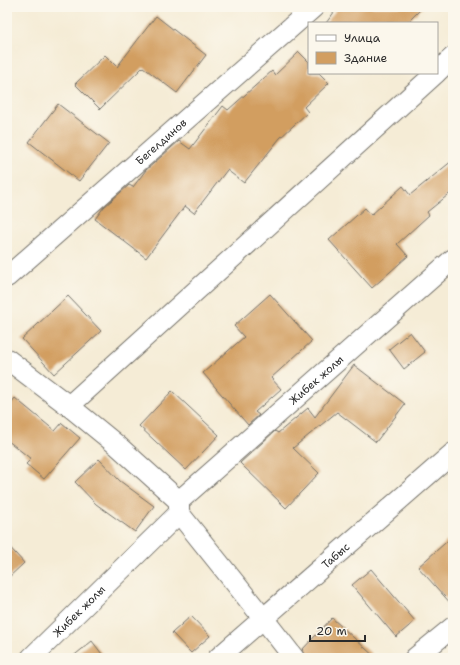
<svg xmlns="http://www.w3.org/2000/svg" width="460" height="665" viewBox="0 0 460 665" font-family="'Shantell Sans',sans-serif">
<style>
.building{fill:#d29e61}
.lines{fill:none;stroke-linecap:round;stroke-linejoin:round}
.minor-casing{stroke:#726f67;stroke-width:22}
.minor{stroke:#fff;stroke-width:20}
.labels{text-anchor:middle;stroke-width:4;stroke-linejoin:round;paint-order:stroke}
.street-label{font-size:11px;fill:#2b2b2b;stroke:#fbf7ec}
</style>
<rect width="100%" height="100%" fill="#fbf7ec"/>
<filter id="ink" filterUnits="userSpaceOnUse"><feTurbulence type="fractalNoise" baseFrequency=".025" numOctaves="2"/><feDisplacementMap in="SourceGraphic" scale="8" xChannelSelector="R" yChannelSelector="G"/><feConvolveMatrix kernelMatrix="1 2 1 2 8 2 1 2 1" color-interpolation-filters="sRGB"/></filter>
<filter id="wash" filterUnits="userSpaceOnUse"><feTurbulence type="fractalNoise" baseFrequency=".012" numOctaves="4" result="noise"/><feDisplacementMap in="SourceGraphic" scale="16" xChannelSelector="R" yChannelSelector="G"/><feGaussianBlur stdDeviation="0.9" result="paint"/><feColorMatrix in="noise" values="0 0 0 0 0 0 0 0 0 0 0 0 0 0 0 0 0 1.4 0 .05"/><feComposite in="paint" operator="in"/></filter>
<g filter="url(#wash)">
<rect width="100%" height="100%" fill="#f5ecd6"/>
<g id="blocks">
<path class="building" d="M338,7H423L407,23H326Z
M156,16L206,55L177,93L143,67L100,109L75,84L105,55L117,67Z
M299,52L309,62V73H319L329,83L304,107L308,112L280,138L244,183L227,170L194,213L185,206L146,258L95,219L104,207L129,185L133,187L146,170L179,141L190,149L223,106L228,110L272,71L275,75Z
M58,104L109,143L79,181L29,142Z
M453,160V191L427,212L429,215L397,244L408,256L372,288L329,240L365,208L371,215L403,186L410,195Z
M270,294L312,341L271,378L281,389L255,412L259,415L248,425L203,373L244,337L234,326Z
M68,296L101,331L54,374L22,339Z
M410,332L425,352L404,369L389,349Z
M354,365L405,404L376,442L337,412L293,448L319,473L286,508L240,463L275,431L278,433L308,408L315,417Z
M172,391L219,435L186,470L139,426Z
M15,398L55,431L62,423L80,438L44,479L26,464L31,459L7,440V408Z
M99,459L120,481L154,506L135,532L96,504L75,482Z
M453,536V606L418,567Z
M7,544L24,563L7,579Z
M371,569L415,621L396,637L352,585Z
M191,616L210,636L191,653L172,633Z
M332,618L376,658H305L302,650Z
M92,641L105,658H71Z"/>
</g>
</g>
<g filter="url(#ink)">
<use href="#blocks" fill-opacity="0" stroke="#726f67" stroke-width="1"/>
<g class="lines">
<g class="minor-casing">
<g id="minor">
<path d="M437,72L453,57"/>
<path id="s1" d="M7,277L314,7"/>
<path d="M7,359L69,406L118,446L179,501V513L263,618L294,658"/>
<path d="M69,406L436,73"/>
<path id="s2" d="M179,501L453,259"/>
<path id="s3" d="M31,658L179,513"/>
<path id="s4" d="M218,658L453,453"/>
<path d="M415,658L453,627"/>
</g>
</g>
<use href="#minor" class="minor"/>
</g>
</g>
<g class="labels">
<g class="street-label">
<text dy="4" stroke="none"><textPath href="#s1" startOffset="205">Бегелдинов</textPath></text>
<text dy="4" stroke="none"><textPath href="#s2" startOffset="183">Жибек жолы</textPath></text>
<text dy="4" stroke="none"><textPath href="#s4" startOffset="156">Табыс</textPath></text>
<text dy="4" stroke="none"><textPath href="#s3" startOffset="67">Жибек жолы</textPath></text>
</g>
</g>
<rect width="460" height="665" fill="none" stroke="#fbf7ec" stroke-width="24"/>
<rect x="308" y="22" width="130" height="52" fill="#fbf7ec" stroke="#a8a59f"/>
<rect x="316" y="35" width="20" height="6" fill="#ffffff" stroke="#a8a59f"/>
<text x="344" y="42" font-size="12" fill="#2b2b2b">Улица</text>
<rect x="316" y="52" width="20" height="12" fill="#d29e61" stroke="#a8a59f"/>
<text x="344" y="62" font-size="12" fill="#2b2b2b">Здание</text>
<path d="M310 635v6h55v-6" fill="none" stroke="#2b2b2b" stroke-width="2"/>
<text x="316" y="635" font-size="12" fill="#2b2b2b" stroke="#fbf7ec" stroke-width="3" paint-order="stroke">20 m</text>
</svg>
